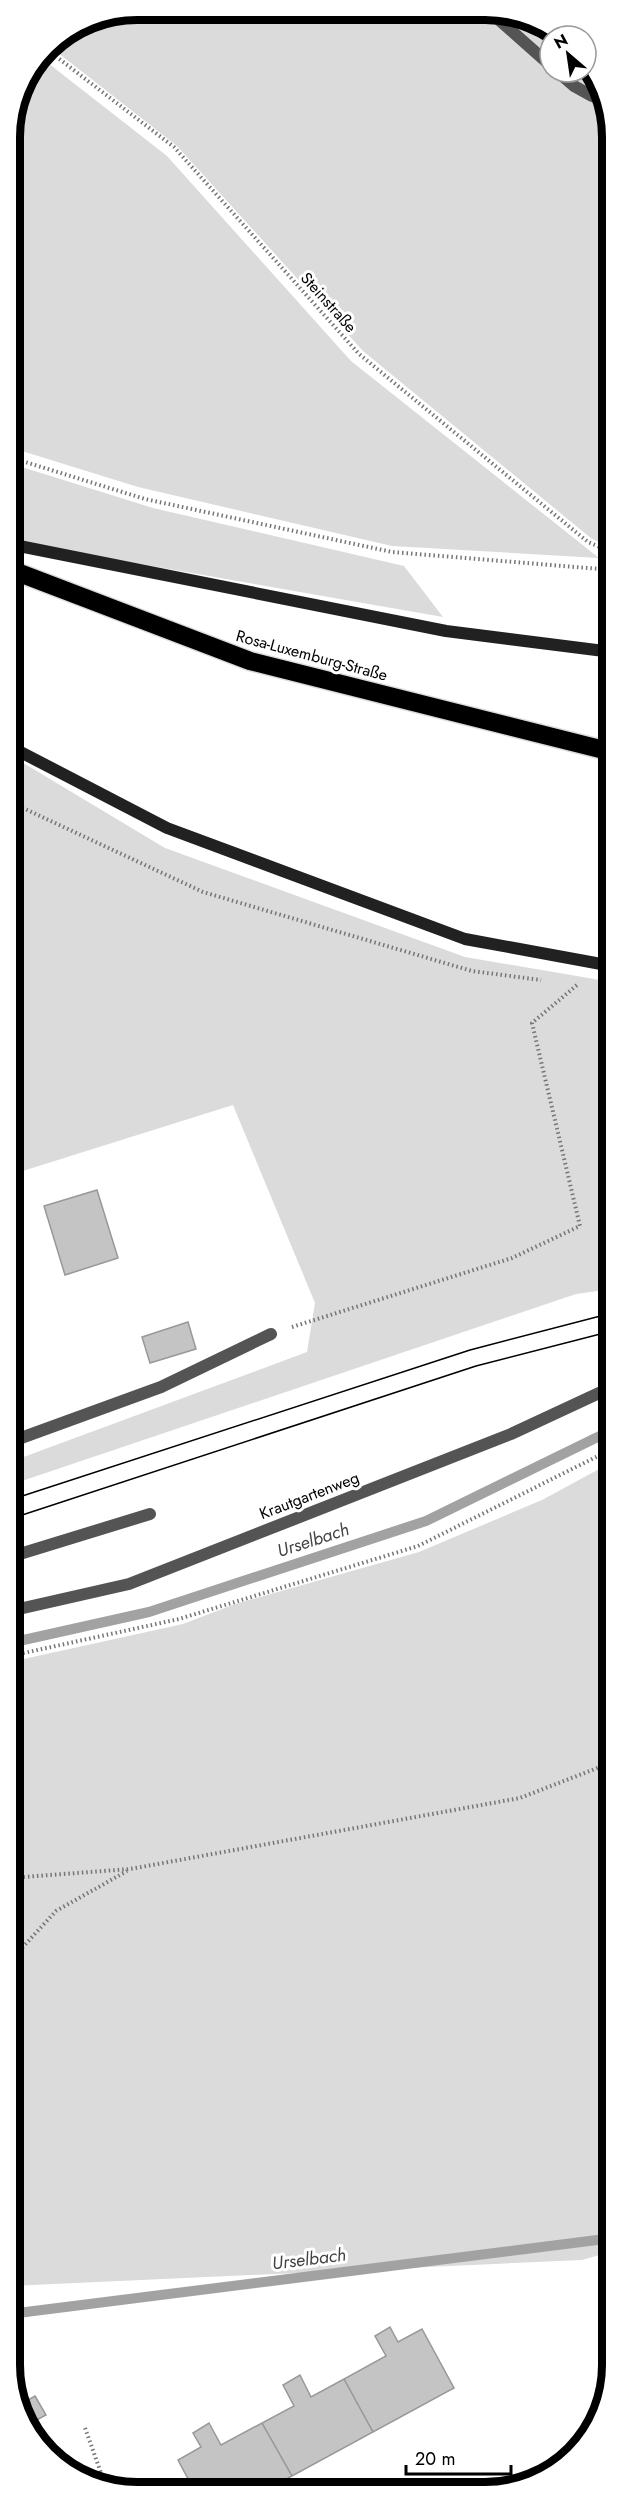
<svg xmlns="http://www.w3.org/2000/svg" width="622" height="2501" viewBox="0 0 622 2501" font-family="Jost,sans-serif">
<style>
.green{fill:#dbdbdb}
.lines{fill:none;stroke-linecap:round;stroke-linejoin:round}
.stream{stroke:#a2a2a2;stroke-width:10}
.building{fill:#c4c4c4;stroke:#989898;stroke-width:1.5}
.highway-casing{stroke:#dbdbdb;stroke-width:21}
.path{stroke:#767676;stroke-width:4;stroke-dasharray:1.5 3;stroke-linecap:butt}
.lane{stroke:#545454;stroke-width:12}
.street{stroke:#545454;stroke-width:12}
.secondary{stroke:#212121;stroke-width:12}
.highway{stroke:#000;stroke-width:18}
.tram{stroke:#000;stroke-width:1.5}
.labels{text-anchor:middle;stroke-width:6;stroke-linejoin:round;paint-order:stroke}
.street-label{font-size:16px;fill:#000;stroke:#fff}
.water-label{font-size:18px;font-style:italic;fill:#434343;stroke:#fff}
.rim{fill:none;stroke:#000;stroke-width:8}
</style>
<rect width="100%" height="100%" fill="#fff"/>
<path class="green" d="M136,9L511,12L557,36H550V72H586V67L612,119V547L592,539L363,351L177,146L48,45L88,19Z
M39,56L167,156L351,361L599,558L392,546L138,487L9,447V128L19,87Z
M9,463L153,508L404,566L443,617L9,541Z
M10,755L165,848L465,957L612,982V1289L576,1294L10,1485V1462L307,1352L315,1303L233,1105L10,1175Z
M612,1462L613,2251L582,2260L10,2286V1662L183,1624L235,1604L419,1552L542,1500Z"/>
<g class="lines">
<path class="stream" d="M10,1643L149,1612L426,1521L612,1430
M10,2314L613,2238"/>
</g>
<path class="building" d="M97,1190L118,1258L65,1275L44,1206Z
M188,1322L196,1349L150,1363L142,1337Z
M613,2290V2312L604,2308Z
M390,2327L398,2342L422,2329L454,2388L373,2432L344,2379L386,2356L375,2336Z
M300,2375L311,2397L344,2379L373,2432L292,2476L262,2423L294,2406L283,2385Z
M35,2396L46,2415L31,2423L48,2453L46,2454L21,2404Z
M209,2423L221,2445L262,2423L292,2476L266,2490H194L178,2460L201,2447L193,2433Z"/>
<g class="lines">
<g class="highway-casing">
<path id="highway" d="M9,569L250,661L612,752"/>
</g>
<path class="path" d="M45,48L174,147L359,354L588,542L612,552
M9,457L145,499L392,552L612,570
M10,802L203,892L472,971L541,980
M292,1327L512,1258L580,1226L532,1023L577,985
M10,1656L179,1619L418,1546L612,1449
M10,1878L130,1869L520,1798L613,1762
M10,1961L56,1911L127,1871
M85,2428L106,2487"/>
<path class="lane" d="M489,11L550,65
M558,72L574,86L592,96L597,88
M10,1557L150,1514"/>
<path class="street" d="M10,1442L161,1387L271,1334
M10,1611L129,1584L511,1434L612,1387"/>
<path class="secondary" d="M9,544L446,631L612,652
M9,746L167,828L465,939L612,966"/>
<use href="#highway" class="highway"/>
<path class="tram" d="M10,1500L470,1350L612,1313
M10,1519L476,1366L612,1331"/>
</g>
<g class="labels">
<g class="street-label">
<text transform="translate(329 302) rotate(48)" y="6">Steinstraße</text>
<text transform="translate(312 655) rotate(15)" y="6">Rosa-Luxemburg-Straße</text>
<text transform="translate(309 1495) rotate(-21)" y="6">Krautgartenweg</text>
</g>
<g class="water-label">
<text transform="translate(313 1540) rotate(-18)" y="6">Urselbach</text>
<text transform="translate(309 2259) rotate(-7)" y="6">Urselbach</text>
</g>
</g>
<path d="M0 0H622V2501H0ZM137 20H485A117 117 0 0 1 602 137V2365A117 117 0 0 1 485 2482H137A117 117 0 0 1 20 2365V137A117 117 0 0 1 137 20Z" fill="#fff" fill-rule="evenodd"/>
<path class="rim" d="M137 20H485A117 117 0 0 1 602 137V2365A117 117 0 0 1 485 2482H137A117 117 0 0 1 20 2365V137A117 117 0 0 1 137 20Z"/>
<g transform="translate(568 54) rotate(331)"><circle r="28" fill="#ffffff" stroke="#999999" stroke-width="1.5"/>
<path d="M0-4.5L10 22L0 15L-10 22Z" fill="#000000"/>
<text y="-9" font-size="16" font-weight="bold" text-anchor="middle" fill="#000000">N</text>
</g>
<path d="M406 2465v9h105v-9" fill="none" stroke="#000000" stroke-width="3"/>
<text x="415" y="2465" font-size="18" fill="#000000" stroke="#ffffff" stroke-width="4.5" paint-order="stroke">20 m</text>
</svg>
